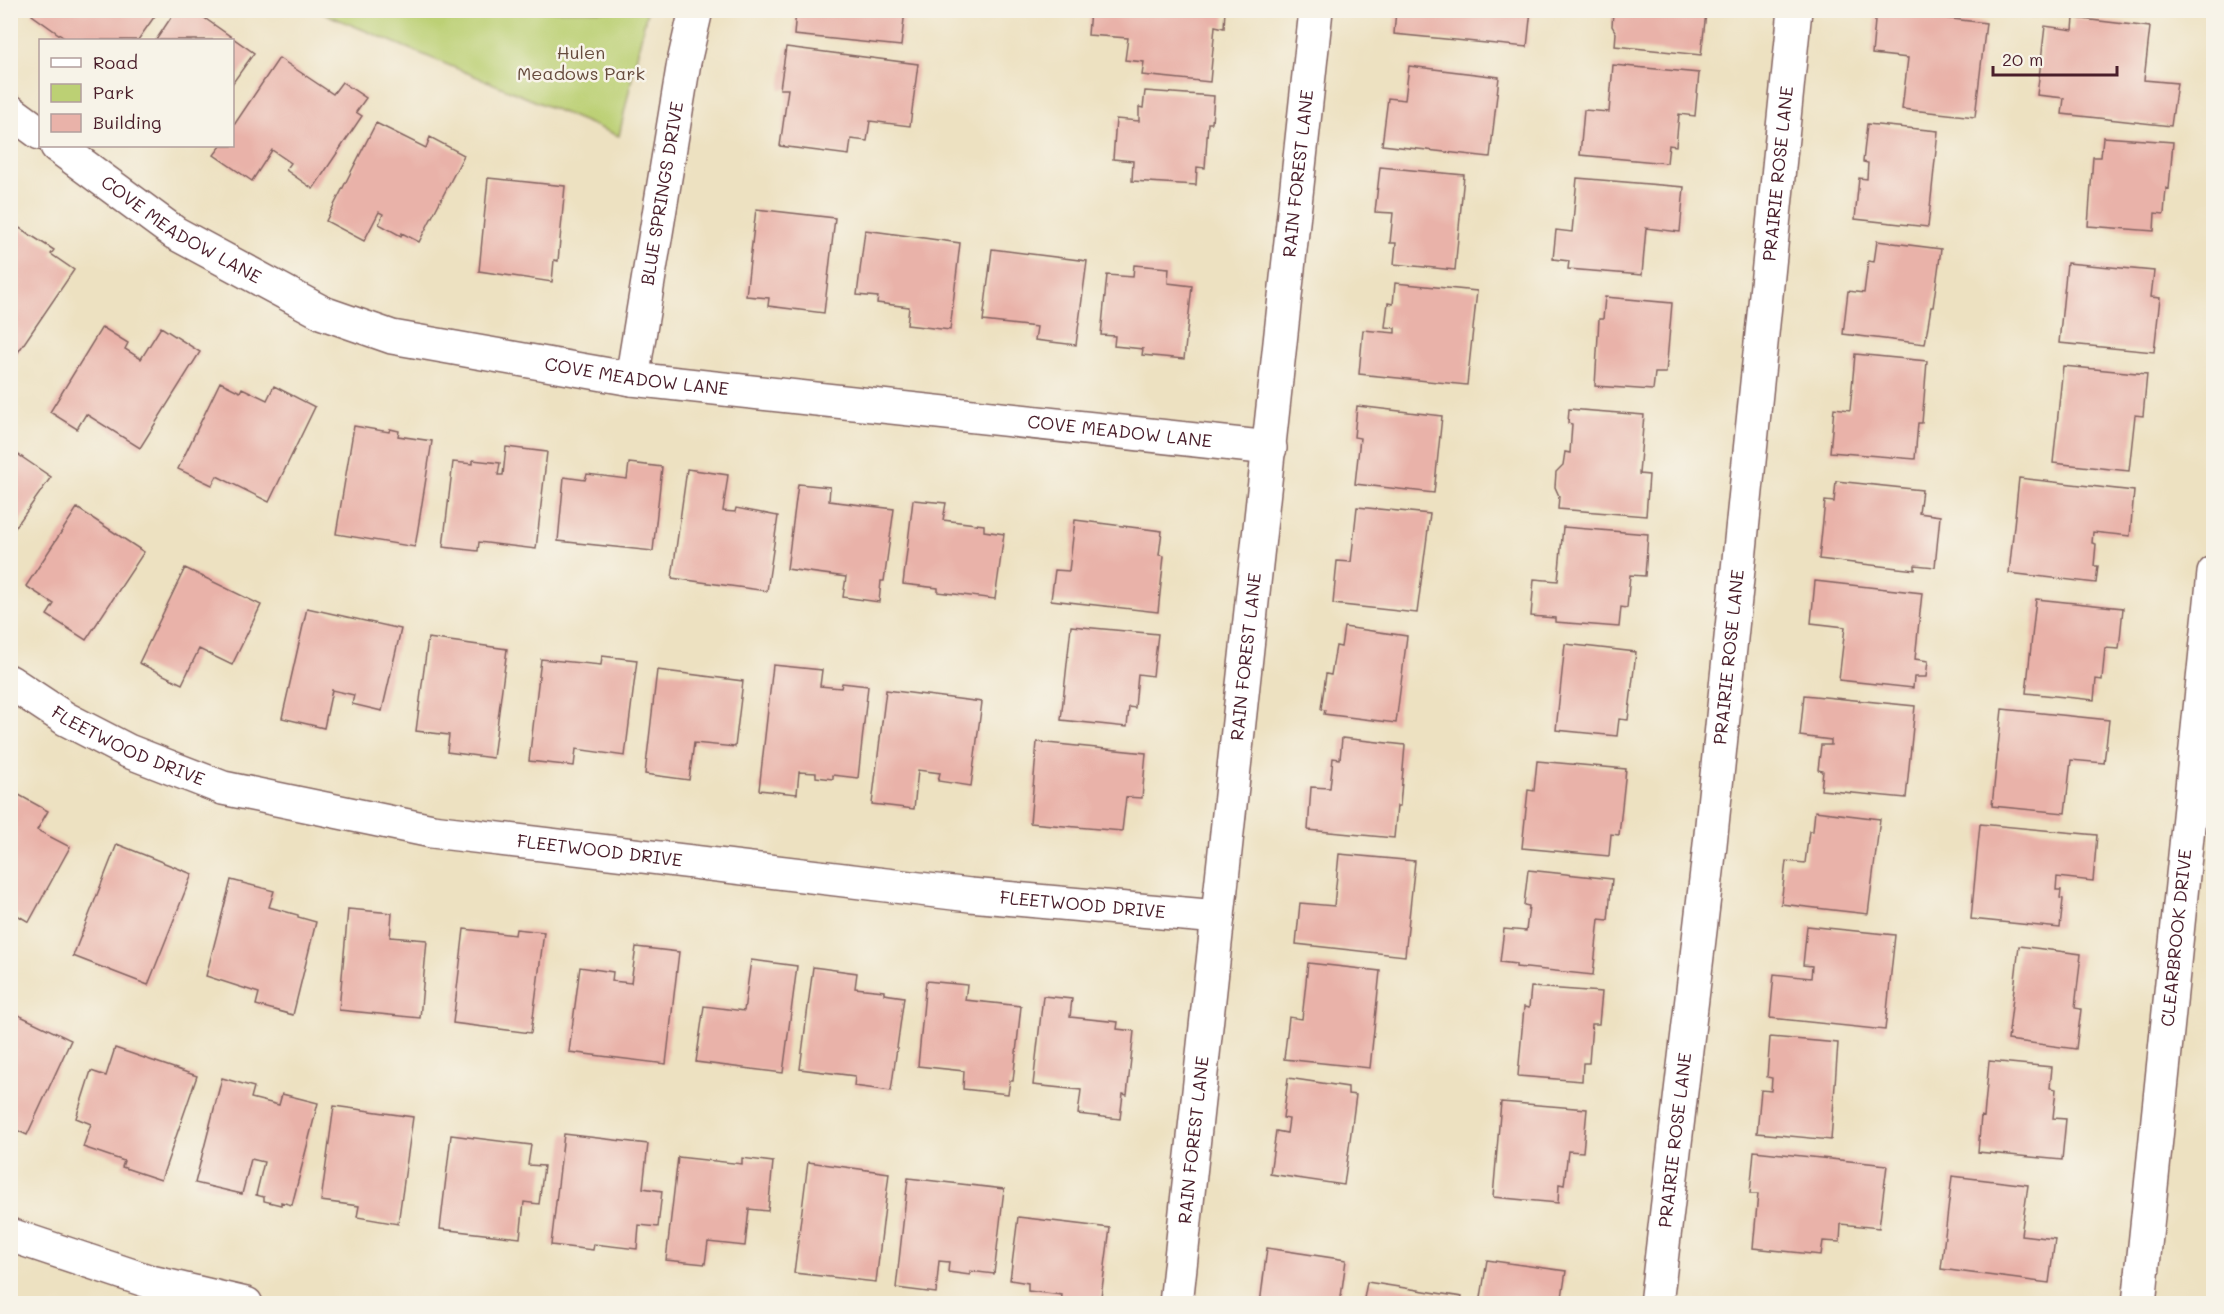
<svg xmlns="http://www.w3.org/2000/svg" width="2224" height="1314" viewBox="0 0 2224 1314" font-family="Mali,sans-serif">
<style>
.green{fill:#bcd074;stroke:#837850;stroke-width:1.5}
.building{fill:#e9b2a9}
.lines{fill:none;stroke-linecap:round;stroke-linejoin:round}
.minor-casing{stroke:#836360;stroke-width:36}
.minor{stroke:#fff;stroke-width:33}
.labels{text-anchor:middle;stroke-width:5;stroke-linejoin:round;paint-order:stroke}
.park-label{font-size:18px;fill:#664b3d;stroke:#f7f3e8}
.street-label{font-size:18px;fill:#4a1f2b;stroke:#f7f3e8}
</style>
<rect width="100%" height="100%" fill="#f7f3e8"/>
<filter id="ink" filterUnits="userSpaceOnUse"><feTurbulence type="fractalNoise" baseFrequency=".0167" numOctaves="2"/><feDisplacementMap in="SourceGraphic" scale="12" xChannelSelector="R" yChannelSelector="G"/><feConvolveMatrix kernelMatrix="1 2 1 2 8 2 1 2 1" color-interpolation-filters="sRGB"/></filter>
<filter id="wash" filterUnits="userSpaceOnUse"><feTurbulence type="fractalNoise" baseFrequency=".008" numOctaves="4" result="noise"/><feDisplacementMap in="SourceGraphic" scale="24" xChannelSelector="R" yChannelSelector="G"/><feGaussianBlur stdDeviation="1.35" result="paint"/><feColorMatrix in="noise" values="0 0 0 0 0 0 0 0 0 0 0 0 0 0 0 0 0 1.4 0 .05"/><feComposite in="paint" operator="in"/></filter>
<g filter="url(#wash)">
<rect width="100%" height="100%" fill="#ede1c1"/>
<path class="green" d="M318,11H647L619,136Z"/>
<g id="blocks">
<path class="building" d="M35,10H159L138,40H67L32,15Z
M176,10H193L254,53L232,84V40H156Z
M796,10H905L901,46L794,35Z
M1090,10H1225L1224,28L1215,26L1210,82L1142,75L1144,62L1125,60L1128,38L1088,35Z
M1396,10H1531L1527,47L1394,34Z
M1615,10H1695L1706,13L1701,55L1615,46L1616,33L1612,26L1613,12Z
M1876,10L1986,23L1975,117L1902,109L1908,58L1872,54Z
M2074,18L2150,27L2144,80L2177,83L2171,126L2062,114L2064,98L2037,95L2045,26L2073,30Z
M786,47L918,64L910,126L870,121L867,141L851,139L849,155L780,146L788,89H780Z
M279,58L333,94L342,82L366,98L356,112L362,116L313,189L286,170L291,163L272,150L252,181L214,155L221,146H232V128Z
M1613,65L1699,73L1695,116L1679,114L1676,146L1669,145L1667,163L1580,155L1584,110L1609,112Z
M1409,66L1499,77L1490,157L1382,145L1388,98L1405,100Z
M1145,91L1214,96L1212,123H1208L1205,168L1197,167L1196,185L1132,181L1133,161L1113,159L1116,119L1139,121V107L1143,108Z
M376,123L426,148L430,137L464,155L419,242L402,233L401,236L379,224L383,214L379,212L364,241L326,221Z
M1867,124L1938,131L1928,227L1855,219L1859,178L1867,179L1868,163L1863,162Z
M2103,137L2173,142L2169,189L2166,188L2164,214L2155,213L2154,231L2088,226L2093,157H2101Z
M1380,167L1464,175L1455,270L1394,264L1396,243H1390L1393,213L1375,212Z
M488,178L565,186L558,261L554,260L552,282L479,271Z
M1577,178L1684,187L1680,232L1646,228L1642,275L1568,269L1569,261L1553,259L1556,230L1572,232Z
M756,209L835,218L824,313L768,306L769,298L746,296Z
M10,222L54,250L51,254L74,270L10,364Z
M865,230L960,243L950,330L907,325L909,307L877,303L878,297L857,295Z
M1877,241L1941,249L1933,307H1931L1925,344L1843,334L1848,291L1864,293L1868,261L1874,262Z
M992,249L1087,261L1076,345L1035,340L1037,327L983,321Z
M2067,263L2154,271L2151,297L2160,298L2154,352L2059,343Z
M1134,265L1169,268L1168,283L1192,286L1184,359L1142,355L1143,349L1114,346L1115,336L1101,335L1107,275L1133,277Z
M1395,283L1477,291L1467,385L1359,374L1363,330L1395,333V328L1385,327L1388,303L1393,304Z
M1605,297L1672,303L1666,373H1655L1653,390L1595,386L1599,319H1603Z
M102,327L128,343L125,349L141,359L161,327L200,352L140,448L86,414L77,429L50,412Z
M1855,354L1927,361L1922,423H1918L1915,459L1830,452L1834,408L1850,410Z
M2063,366L2147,374L2143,416L2135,415L2129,471L2053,463Z
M220,382L240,392L242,388L267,400L274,386L315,407L269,502L217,476L212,485L178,469Z
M1357,406L1442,416L1434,493L1355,484L1360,438L1354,437Z
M1569,409L1644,415L1639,474L1649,475L1646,516L1558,509L1559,496L1555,487L1556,472L1563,465L1565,452L1570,453L1572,424L1568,423Z
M354,426L389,432L390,429L399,431L398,436L432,441L415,547L336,534Z
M506,447L547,452L536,549L479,542L478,551L443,547L453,462L473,464V460L500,463L498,475H503Z
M10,449L51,477L10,535Z
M629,463L662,467L653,551L558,541L564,477L585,480L587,474L627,479Z
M687,469L728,475L723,511L735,512L736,508L778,516L767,591L672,578Z
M2019,478L2134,491L2130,536L2093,532L2092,543L2096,544L2094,566H2098L2096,583L2009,573Z
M1836,481L1922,490L1919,513L1940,516L1935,567L1915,565V570L1819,559L1825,501L1834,502Z
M798,484L830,487L829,501L894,509L884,581H881L879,602L843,597L846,577L787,569Z
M913,500L946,503L943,520L984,525V531L1004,534L995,599L938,592V588L903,584Z
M1357,507L1430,514L1417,613L1333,604L1337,561L1351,562Z
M77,508L144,552L86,640L47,615L54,604L26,586Z
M1075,520L1162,531L1159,555L1164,556L1158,612L1051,600L1055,570L1069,571Z
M1563,527L1648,534L1645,576L1630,575L1627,608L1621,607L1619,627L1555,622V618L1531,616L1534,579L1558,581Z
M185,568L261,605L232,665L199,649L182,684L139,663Z
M1815,581L1922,593L1915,659L1928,661L1926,677H1914L1913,688L1839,680L1845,627L1811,623Z
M2036,599L2123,608L2119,649L2105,648L2102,680L2096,679L2094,700L2026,693Z
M307,608L401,629L382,711L352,704L354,695L332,690L324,728L282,718Z
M1071,626L1158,634L1153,676L1138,674L1135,708L1129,707L1127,727L1061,720Z
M1344,627L1407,636L1396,723L1324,714L1325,710L1321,709L1326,674L1331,675L1336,646L1341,647Z
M428,638L507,649L493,758L447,752L449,735L416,731Z
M1565,644L1636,652L1628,720L1619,719L1617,736L1556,730Z
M602,656L637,660L625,756L576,749L574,766L529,761L541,659L601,665Z
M773,665L822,670L820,686L841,688L842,683L868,686L858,778L833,775V779L816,777V773L799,772L797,794L759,790Z
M657,670L743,681L735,747L694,743L689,780L645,774Z
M886,690L982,702L971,786L938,781L940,773L918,770L914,809L872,804Z
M1804,695L1915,706L1906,798L1821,790L1823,771L1818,770L1821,745H1831V740L1800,736Z
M2002,709L2109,720L2104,763L2071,760L2065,813L1992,806Z
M1342,738L1405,745L1400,806H1397L1394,838L1308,830L1311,787L1330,788L1333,758L1340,759Z
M1037,742L1146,753L1142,798L1126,797L1122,831L1030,823Z
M1537,761L1626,769L1619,835L1611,834L1609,856L1522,848L1528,790L1534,791Z
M10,790L48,811L37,830L70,847L29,922L10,911Z
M1815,811L1880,819L1868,914L1781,904L1786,861L1805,863L1809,831H1813Z
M1980,824L2097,835L2093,881L2057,877L2056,890H2061L2060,898L2063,899L2060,928L1971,919Z
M117,844L192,874L148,985L73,956Z
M1339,854L1415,861L1405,956L1296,944L1300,903L1334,906Z
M1528,870L1612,879L1608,920L1599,919L1593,975L1516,967V964L1500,962L1504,929L1526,931L1529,906L1524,905Z
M231,880L274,891L269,907L298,915V917L316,922L293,1015L256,1005L259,993L206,976Z
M348,909L392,913L390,937L427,940L420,1018L339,1010Z
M1807,926L1895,935L1885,1030L1770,1018L1774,974L1811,978L1812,966L1803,965Z
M464,929L515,935L516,929L544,932L531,1033L453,1023Z
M2019,946L2081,954L2075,1008L2081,1009L2076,1049L2008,1040Z
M636,947L679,952L666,1064L569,1052L580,967L613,972L612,981L631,983Z
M751,960L797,966L783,1073L696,1062L704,1006L744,1011Z
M1308,963L1380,971L1370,1068L1284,1059L1289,1017L1302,1019Z
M813,967L857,973L855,988L884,991V994L904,997L891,1091L854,1086L855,1076L800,1069Z
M926,981L967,985L965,1000L1021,1006L1013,1081H1010L1008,1094L963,1089L964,1071L918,1066Z
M1531,987L1602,992L1599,1024H1592L1589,1063H1583L1582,1081L1518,1076L1524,1007L1529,1008Z
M1043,996L1072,999L1070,1017L1118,1022L1117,1029L1134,1031L1127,1095L1123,1094L1120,1119L1078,1114L1081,1090L1033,1085Z
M10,1011L71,1040L27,1135L10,1127Z
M1770,1037L1838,1043L1831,1140L1757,1133L1761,1090L1771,1091L1772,1078L1767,1077Z
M115,1048L197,1076L161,1180L122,1167L124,1161L83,1147L91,1124L76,1118L91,1071L106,1076Z
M1989,1061L2052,1067L2050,1088L2056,1089L2053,1118L2066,1119L2062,1160L1978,1152L1981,1116L1984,1117Z
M222,1078L254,1087L251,1098L279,1105L282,1094L318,1103L292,1205L281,1202V1205L264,1201V1197L256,1195L264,1162L251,1159L242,1194L195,1183Z
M1288,1078L1348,1087V1094L1356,1095L1344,1185L1270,1174L1276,1131L1287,1133L1289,1119L1283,1118Z
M1501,1102L1587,1109L1583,1152L1568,1151L1564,1185L1559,1184L1558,1203L1493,1197Z
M334,1106L413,1117L398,1224L357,1217L359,1206L321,1201Z
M564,1134L648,1144L643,1188L662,1191L658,1227L639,1225L637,1249L594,1244L593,1250L551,1245Z
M451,1135L531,1145L528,1165L544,1166L539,1204L524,1202L520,1238L440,1229Z
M1754,1151L1887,1165L1879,1228L1841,1224L1840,1242L1823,1241L1821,1255L1753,1248L1758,1194H1750Z
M678,1157L742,1164V1158L773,1162L768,1211L749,1209L745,1246L708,1242L705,1264L666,1260Z
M808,1162L889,1173L876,1282L794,1273Z
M1952,1176L2028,1185L2021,1235L2055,1239L2049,1283L1941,1269Z
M908,1178L1004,1189L994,1274L970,1271V1275L948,1272L949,1262L939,1261L936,1293L896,1288Z
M1018,1217L1110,1228L1100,1304H1061L1062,1295L1028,1291V1283L1010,1280Z
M1267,1248L1346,1260L1340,1304H1260Z
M1487,1260L1566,1271L1561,1304H1480Z
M1367,1282L1462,1297L1461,1304H1363Z"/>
</g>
</g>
<g filter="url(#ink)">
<use href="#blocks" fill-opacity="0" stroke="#836360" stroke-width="1.5"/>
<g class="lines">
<g class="minor-casing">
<g id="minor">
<path d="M10,111L40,133"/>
<path id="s1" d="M57,146L175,233L323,313L392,337L632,379L1270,448"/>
<path id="s2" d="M632,379L684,62L696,10"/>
<path id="s3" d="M10,682L66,719L128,751L223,788L432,831L970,895L1218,917"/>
<path d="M10,1235L151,1282L246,1304"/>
<path id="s4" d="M1176,1304L1316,10"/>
<path id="s5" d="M1656,1304L1709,854L1795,10"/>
<path id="s6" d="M2139,1304L2214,573"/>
</g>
</g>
<use href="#minor" class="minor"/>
</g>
</g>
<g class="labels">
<g class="park-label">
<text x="581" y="59">Hulen<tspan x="581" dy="21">Meadows Park</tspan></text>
</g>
<g class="street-label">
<text dy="6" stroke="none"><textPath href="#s4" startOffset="1137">RAIN FOREST LANE</textPath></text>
<text dy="6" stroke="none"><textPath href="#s5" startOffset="1137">PRAIRIE ROSE LANE</textPath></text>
<text dy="6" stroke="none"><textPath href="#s2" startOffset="188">BLUE SPRINGS DRIVE</textPath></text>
<text dy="6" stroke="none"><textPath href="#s1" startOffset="150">COVE MEADOW LANE</textPath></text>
<text dy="6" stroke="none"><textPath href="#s1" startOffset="636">COVE MEADOW LANE</textPath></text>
<text dy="6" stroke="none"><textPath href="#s1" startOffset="1122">COVE MEADOW LANE</textPath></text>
<text dy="6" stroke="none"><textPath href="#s4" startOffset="651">RAIN FOREST LANE</textPath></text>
<text dy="6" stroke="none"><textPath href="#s5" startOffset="651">PRAIRIE ROSE LANE</textPath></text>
<text dy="6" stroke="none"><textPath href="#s3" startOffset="135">FLEETWOOD DRIVE</textPath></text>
<text dy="6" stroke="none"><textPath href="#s3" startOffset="621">FLEETWOOD DRIVE</textPath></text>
<text dy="6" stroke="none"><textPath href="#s3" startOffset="1107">FLEETWOOD DRIVE</textPath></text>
<text dy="6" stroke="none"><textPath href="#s6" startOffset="368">CLEARBROOK DRIVE</textPath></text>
<text dy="6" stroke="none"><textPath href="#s4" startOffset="165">RAIN FOREST LANE</textPath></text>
<text dy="6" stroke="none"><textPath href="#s5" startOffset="165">PRAIRIE ROSE LANE</textPath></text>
</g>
</g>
<rect width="2224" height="1314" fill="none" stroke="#f7f3e8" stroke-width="36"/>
<rect x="39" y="39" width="195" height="108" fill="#f7f3e8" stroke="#b29e9c" stroke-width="1.5"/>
<rect x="51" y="58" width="30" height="9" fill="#ffffff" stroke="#b29e9c" stroke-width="1.5"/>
<text x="93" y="69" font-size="18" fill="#4a1f2b">Road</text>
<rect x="51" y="84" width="30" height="18" fill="#bcd074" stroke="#b29e9c" stroke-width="1.5"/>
<text x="93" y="99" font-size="18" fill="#4a1f2b">Park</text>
<rect x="51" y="114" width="30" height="18" fill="#e9b2a9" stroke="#b29e9c" stroke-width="1.5"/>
<text x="93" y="129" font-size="18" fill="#4a1f2b">Building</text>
<path d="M1993 66v9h124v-9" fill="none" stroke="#4a1f2b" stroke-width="3"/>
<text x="2002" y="66" font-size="18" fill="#4a1f2b" stroke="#f7f3e8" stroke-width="4.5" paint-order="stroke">20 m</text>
</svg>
